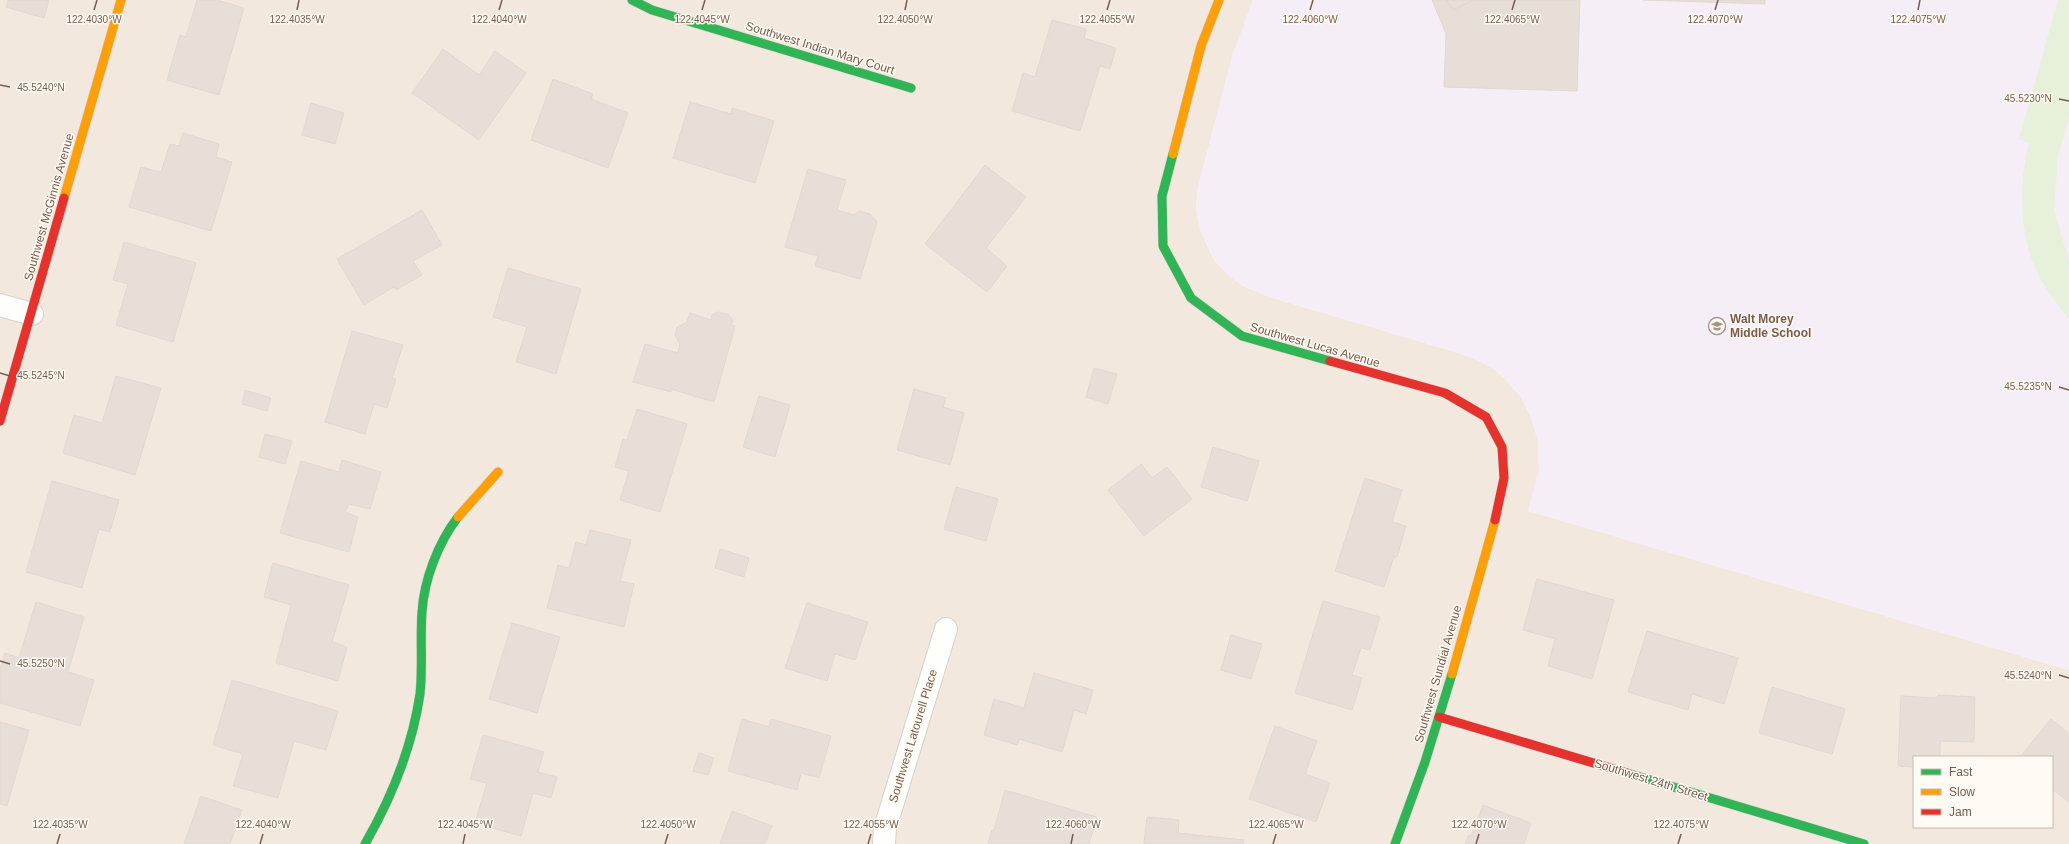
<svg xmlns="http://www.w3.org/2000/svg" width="2069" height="844" viewBox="0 0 2069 844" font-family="Arial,sans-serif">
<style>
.residential{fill:#f2e8de;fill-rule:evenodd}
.education{fill:#f6eef6}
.green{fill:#e7f0db}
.building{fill:#e6ded7;stroke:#e2d8d2}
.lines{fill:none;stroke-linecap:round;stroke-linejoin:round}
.street-casing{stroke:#d7d1cb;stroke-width:24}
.fast-casing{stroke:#d9d2cb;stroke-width:10}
.slow-casing{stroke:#d9d2cb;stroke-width:10}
.jam-casing{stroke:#d9d2cb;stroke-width:10}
.street{stroke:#fefefd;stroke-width:22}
.fast{stroke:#30b455;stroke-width:9}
.slow{stroke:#ff9f0a;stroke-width:9}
.jam{stroke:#e5322d;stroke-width:9}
.ticks{fill:none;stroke:#7a5c4d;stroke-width:1.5}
.labels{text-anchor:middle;stroke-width:3;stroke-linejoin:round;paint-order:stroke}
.street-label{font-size:12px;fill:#7a5c4d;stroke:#fffaf3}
.poi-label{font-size:12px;font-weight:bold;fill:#7a5c4d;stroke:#fffaf3;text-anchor:start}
.ticks-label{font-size:10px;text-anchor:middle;fill:#7a5c4d;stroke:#fffaf3;stroke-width:3;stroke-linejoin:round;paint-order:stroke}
</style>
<rect width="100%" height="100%" fill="#f9f5f0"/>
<path class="residential" d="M0,0H1253L1232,57L1198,187L1196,207L1199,228L1214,260L1228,275L1243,286L1269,297L1462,354L1479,361L1494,369L1507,381L1521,397L1531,417L1538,441L1539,471L1529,511L2069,670V844H0ZM1914,757H2052V827H1914Z"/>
<path class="education" d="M1253,0H2069V670L1528,511L1539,471L1538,441L1531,417L1521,397L1507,381L1494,369L1479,361L1462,354L1269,297L1243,286L1228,275L1215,260L1199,228L1196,207L1198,187L1232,57Z"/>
<path class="green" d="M2058,0H2069V118L2058,156L2054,210L2069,260V319C2059,306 2048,293 2040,278C2019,240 2018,185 2029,143L2019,139Z"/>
<path class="building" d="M8,0H49L44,18L6,7Z
M197,0H217L244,8L219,95L167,80L180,35L186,37Z
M1432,0H1446L1453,10L1473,0H1580L1577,91L1444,87L1446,34Z
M1446,0H1473L1453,10Z
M1643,0H1765V4Z
M1052,20L1086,29L1084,38L1116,48L1110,69L1100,66L1080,131L1012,111L1023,73L1035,77Z
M443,49L479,75L495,51L526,73L479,140L412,93Z
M553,79L593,94L591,99L628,113L608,168L531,140Z
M690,102L731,114L732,108L774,121L755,183L673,158Z
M311,103L344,113L335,144L302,135Z
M183,133L219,144L216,157L232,162L211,231L129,207L141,167L161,172L170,144L179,146Z
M985,165L1026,197L986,248L1007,266L987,292L925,244Z
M808,169L846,180L837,210L854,215L859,211L870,214L877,222L860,279L815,266L818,256L785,247Z
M422,210L442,245L413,261L422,275L396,290L394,287L364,305L337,259Z
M124,242L196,263L173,342L116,325L128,284L113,280Z
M508,268L581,289L556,374L516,362L527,327L493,317Z
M718,312L729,315L733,321L731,325L735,326L714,402L671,389V392L633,382L645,344L678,353L680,344L675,335L677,327L687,322L690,313L711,320L712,315Z
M352,331L403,345L392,378L396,379L387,408L374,404L365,434L325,422Z
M1094,368L1117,374L1108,404L1086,397Z
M116,376L161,388L135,475L63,453L74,415L102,423Z
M914,389L946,398L943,407L964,413L950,465L897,450Z
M245,390L271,398L267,411L242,404Z
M759,396L790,405L775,457L743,447Z
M637,409L687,424L660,512L620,500L629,471L615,467L623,439L627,440Z
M265,434L292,441L285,464L259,457Z
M1213,447L1259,461L1247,501L1201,487Z
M342,460L381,472L370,509L349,504L345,512L358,517L349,552L280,533L301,461L339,472Z
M1141,464L1152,478L1167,467L1192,499L1144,536L1108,490Z
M1365,478L1402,490L1392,522L1406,526L1397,557H1394L1384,587L1335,571Z
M52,481L119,500L110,532L99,529L82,588L26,572Z
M956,487L998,499L986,541L944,529Z
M590,530L631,540L620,581L634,584L624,627L547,608L558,565L569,568L576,542L586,545Z
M720,549L749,558L744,577L715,568Z
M273,563L349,585L332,642L347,647L338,681L276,663L291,605L264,597Z
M1537,579L1614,600L1592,679L1548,666L1555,639L1523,630Z
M1323,601L1380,617L1370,650L1361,648L1352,675L1362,678L1352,710L1295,693Z
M36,602L84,617L68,672L94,680L80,726L0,703V669L5,653L19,658Z
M807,603L868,622L855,660L835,654L827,681L785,668Z
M512,623L560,637L537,713L489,699Z
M1647,631L1738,658L1724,704L1692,694L1688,710L1628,692Z
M1231,635L1262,644L1251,679L1221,670Z
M1034,673L1093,690L1086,714L1074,710L1062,752L1019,739L1017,745L984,735L994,699L1024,708Z
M232,680L338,711L326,750L294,741L278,798L233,786L243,754L213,745Z
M1772,687L1845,709L1832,754L1759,733Z
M1938,695L1975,697L1974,742L1940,741V757H1914V767L1898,766L1901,696L1937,698Z
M742,719L769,727L771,719L831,736L819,778L801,773L797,790L728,771Z
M2051,719L2069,734V802L2052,789V757H2020Z
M0,722L29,730L7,806L0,804Z
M1275,726L1317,741L1305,774L1330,783L1316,822L1249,799Z
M483,735L544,752L538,772L557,777L551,798L533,793L521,836L475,823L487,783L470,779Z
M699,753L714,758L708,775L693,771Z
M1005,790L1097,817L1089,844H988L992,830H994Z
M201,796L242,810L230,844H184Z
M1483,805L1531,823L1524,844H1465L1469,835L1471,836Z
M732,811L772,826L765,844H720Z
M1147,817L1179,820L1178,833L1244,840L1243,844H1144Z"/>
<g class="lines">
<g class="street-casing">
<path id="street" d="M0,305L32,314
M884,844L885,828L946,629"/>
</g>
<g class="fast-casing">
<path id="fast" d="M632,0L652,10L911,88
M1173,154L1162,196L1163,246L1191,298L1242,336L1330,361
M1627,773L1864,844
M365,844C392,797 412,748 420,694C423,667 420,639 422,612C424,580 438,543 458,517
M1395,844L1425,762L1452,674"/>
</g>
<g class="slow-casing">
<path id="slow" d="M1173,154L1201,46L1219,0
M64,198L121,0
M458,517L498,472
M1452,674L1495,520"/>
</g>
<g class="jam-casing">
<path id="jam" d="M1330,361L1445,393L1486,417L1502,447L1504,478L1495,520
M0,421L64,198
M1439,717L1627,773"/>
</g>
<use href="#street" class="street"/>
<use href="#fast" class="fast"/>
<use href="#slow" class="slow"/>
<use href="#jam" class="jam"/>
</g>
<path class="ticks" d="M94,10L97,0M297,10L299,0M499,10L502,0M702,10L705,0M905,10L907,0M1107,10L1110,0M1310,10L1313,0M1512,10L1515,0M1715,10L1718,0M1918,10L1920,0M0,85L10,87M2059,99L2069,101M0,373L10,376M2059,387L2069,390M0,661L10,664M2059,675L2069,678M57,844L60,834M260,844L263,834M463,844L465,834M665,844L668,834M868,844L871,834M1071,844L1073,834M1273,844L1276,834M1476,844L1479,834M1678,844L1681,834"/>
<defs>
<g id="school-ring" transform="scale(0.9)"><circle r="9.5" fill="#fffaf3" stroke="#a69286" stroke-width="1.5"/><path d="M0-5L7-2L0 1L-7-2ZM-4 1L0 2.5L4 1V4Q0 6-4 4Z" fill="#a69286"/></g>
</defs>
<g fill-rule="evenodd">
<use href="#school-ring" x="1717" y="326"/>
</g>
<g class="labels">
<g class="street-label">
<text transform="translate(820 48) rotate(17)" y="4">Southwest Indian Mary Court</text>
<text transform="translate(49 207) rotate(-74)" y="4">Southwest McGinnis Avenue</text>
<text transform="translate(1315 345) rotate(16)" y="4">Southwest Lucas Avenue</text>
<text transform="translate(1438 674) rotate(-74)" y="4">Southwest Sundial Avenue</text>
<text transform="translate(913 736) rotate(-73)" y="4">Southwest Latourell Place</text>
<text transform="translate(1651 780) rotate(17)" y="4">Southwest 24th Street</text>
</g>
<g class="poi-label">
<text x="1730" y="323">Walt Morey<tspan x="1730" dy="14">Middle School</tspan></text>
</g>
</g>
<g class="ticks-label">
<text x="94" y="23">122.4030°W</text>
<text x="297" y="23">122.4035°W</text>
<text x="499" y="23">122.4040°W</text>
<text x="702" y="23">122.4045°W</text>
<text x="905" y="23">122.4050°W</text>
<text x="1107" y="23">122.4055°W</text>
<text x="1310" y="23">122.4060°W</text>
<text x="1512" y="23">122.4065°W</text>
<text x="1715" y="23">122.4070°W</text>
<text x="1918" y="23">122.4075°W</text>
<text x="41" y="91">45.5240°N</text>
<text x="2028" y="102">45.5230°N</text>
<text x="41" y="379">45.5245°N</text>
<text x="2028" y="390">45.5235°N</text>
<text x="41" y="667">45.5250°N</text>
<text x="2028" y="679">45.5240°N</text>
<text x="60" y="828">122.4035°W</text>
<text x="263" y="828">122.4040°W</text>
<text x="465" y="828">122.4045°W</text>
<text x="668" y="828">122.4050°W</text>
<text x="871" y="828">122.4055°W</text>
<text x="1073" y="828">122.4060°W</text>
<text x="1276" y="828">122.4065°W</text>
<text x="1479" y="828">122.4070°W</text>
<text x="1681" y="828">122.4075°W</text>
</g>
<rect x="1913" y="756" width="140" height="72" fill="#fffaf3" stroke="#cabbb1"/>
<rect x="1921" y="769" width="20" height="6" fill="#30b455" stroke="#cabbb1"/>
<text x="1949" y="776" font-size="12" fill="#7a5c4d">Fast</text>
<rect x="1921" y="789" width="20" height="6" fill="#ff9f0a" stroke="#cabbb1"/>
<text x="1949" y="796" font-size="12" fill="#7a5c4d">Slow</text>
<rect x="1921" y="809" width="20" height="6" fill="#e5322d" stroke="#cabbb1"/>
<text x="1949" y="816" font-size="12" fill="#7a5c4d">Jam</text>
</svg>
